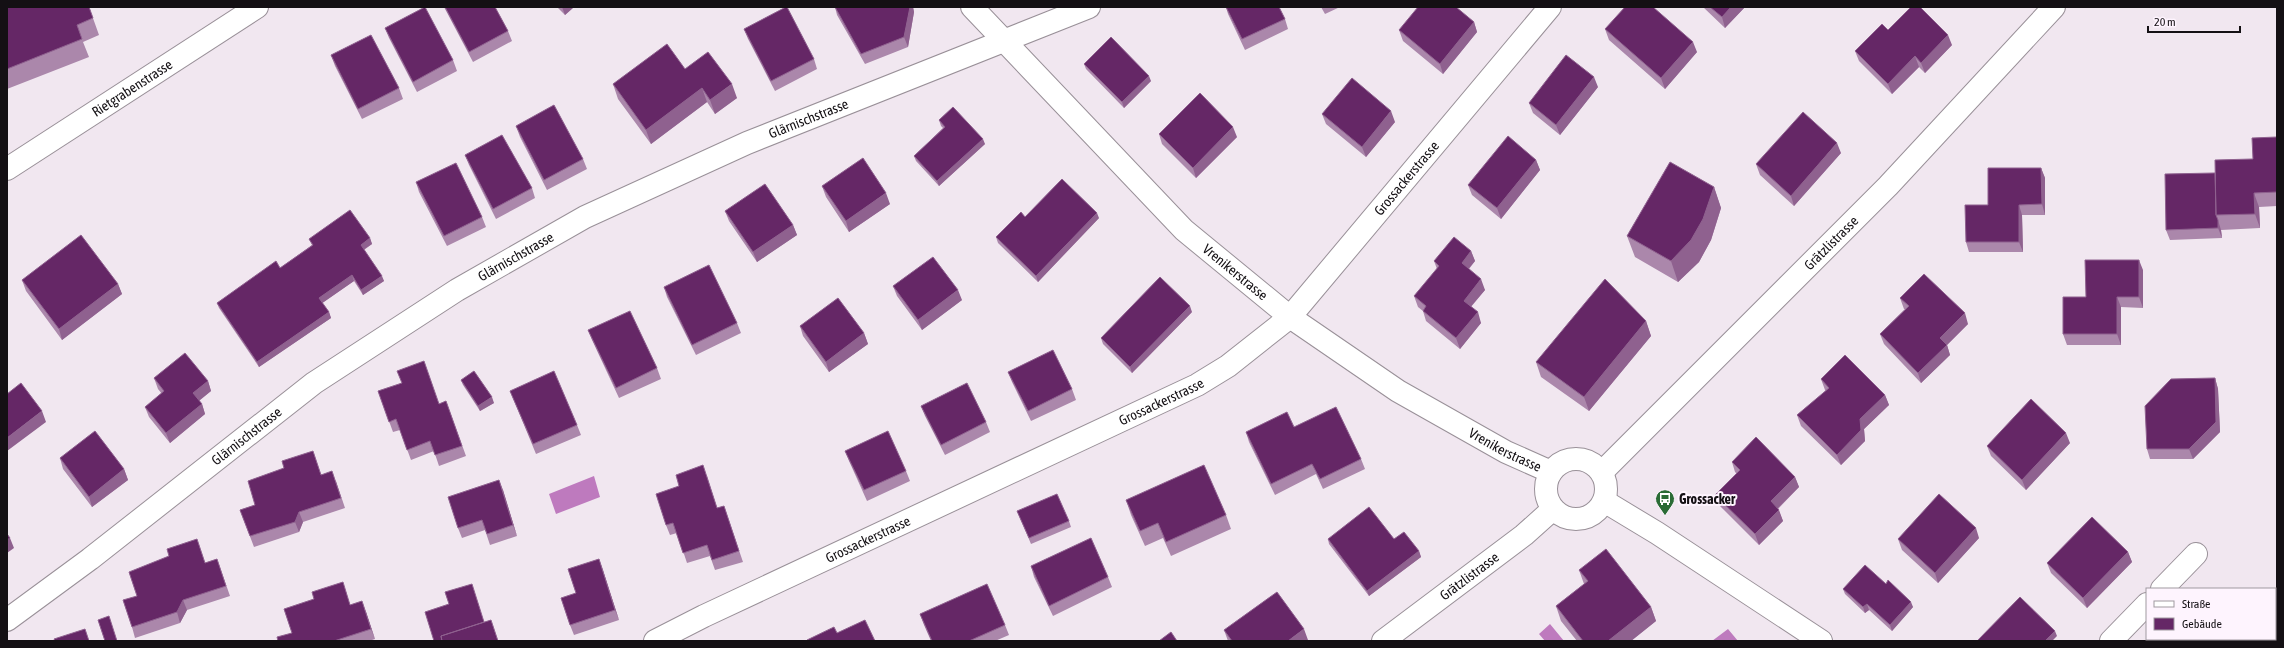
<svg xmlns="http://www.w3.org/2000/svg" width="2284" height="648" viewBox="0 0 2284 648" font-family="'Asap Condensed',sans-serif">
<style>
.water{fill:#be7abe}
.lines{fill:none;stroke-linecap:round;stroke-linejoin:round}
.minor-casing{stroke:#999098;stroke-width:24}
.minor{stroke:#fff;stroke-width:22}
.wall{fill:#ab87ab}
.shaded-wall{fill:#8f618f}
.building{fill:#652766;stroke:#8f618f}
.labels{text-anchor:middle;stroke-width:4;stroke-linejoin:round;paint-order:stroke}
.street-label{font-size:14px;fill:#141014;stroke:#fef4fe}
.poi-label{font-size:14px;font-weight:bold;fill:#141014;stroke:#fef4fe;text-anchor:start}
</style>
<rect width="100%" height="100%" fill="#f1e7f0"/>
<path class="water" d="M594,476L600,497L556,514L549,494Z
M1550,624L1564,641H1545L1539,634Z
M1728,629L1738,641H1712Z"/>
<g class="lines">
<g class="minor-casing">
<g id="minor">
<path id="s1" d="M972,7L1184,230L1290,317L1398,391L1506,452L1551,472"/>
<path id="s2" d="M7,169L257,7"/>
<circle cx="1576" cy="489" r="30"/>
<path id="s3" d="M1602,472L1888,186L2054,7"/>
<path d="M1604,501L1657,533L1821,641"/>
<path d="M2162,589L2196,554"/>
<path id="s4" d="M7,620L90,559L314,383L457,290L585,217L747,143L1089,7"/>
<path id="s5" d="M655,641L704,616L1197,385L1228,366L1290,317L1550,7"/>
<path id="s6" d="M1383,641L1524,535L1553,509"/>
<path d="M2111,641L2147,604"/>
</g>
</g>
<use href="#minor" class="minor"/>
</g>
<path class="wall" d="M7,7H89L99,35L83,42L89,57L7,89Z
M444,7H495L508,31L512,41L473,62Z
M557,7H574L565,15Z
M835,7H913L914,12L908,47L865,64L837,15Z
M1226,7H1279L1285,19L1288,29L1245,50L1228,14Z
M1321,7H1340L1325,14Z
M1703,7H1745L1725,28Z
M1474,22L1477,32L1443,74L1403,41L1399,30Z
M385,28L453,60L457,71L417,92L389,38Z
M744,29L814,59L817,69L775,91L748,39Z
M1605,29L1697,52L1665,89L1609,40Z
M1888,30L1952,45L1925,73L1919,67L1892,94L1859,61L1855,51Z
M331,55L399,88L403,99L362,119L335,66Z
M1084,64L1151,81L1124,108L1086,69Z
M685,69L737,98L715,114L707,102L651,144L618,99L613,84Z
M1598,87L1560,135L1533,113L1529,103Z
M1322,114L1395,122L1366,157L1326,124Z
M939,120L985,144L939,186L916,161L914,156L943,128L941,126Z
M516,126L583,159L587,169L547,190L520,137Z
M1159,134L1237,137L1196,178L1162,144Z
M2277,137V206L2259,207L2260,228L2221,230L2222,238L2170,240L2166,230L2253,159Z
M1841,153L1794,206L1760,175L1756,164Z
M465,155L532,188L535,198L496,219L469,165Z
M1536,160L1540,170L1501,219L1472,195L1468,185Z
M2041,168L2045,178V215H2022L2023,252H1969L1966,242L1988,205Z
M416,182L482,217L486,227L447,246L419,192Z
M822,186L890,204L849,232L826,197Z
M1714,187L1721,208L1711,240L1699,262L1678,282L1635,257L1627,236Z
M725,211L793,225L797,235L757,262L729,221Z
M1025,217L1099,218L1038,282L998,243L996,237Z
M370,238L372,244L364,250L384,281L363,295L354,281L322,303L329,312L331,318L259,367L219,308L217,303L280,268L312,245L309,239Z
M1471,251L1475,261L1469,269L1485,290L1471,307L1481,323L1460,349L1426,321L1423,311L1418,307L1414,296L1437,269L1434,261Z
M2143,270V308L2121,307V345H2067L2063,334L2086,297Z
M22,280L118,284L122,294L62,340L26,291Z
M893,286L962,300L922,330L897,296Z
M664,287L737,323L741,333L696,355L667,297Z
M1900,298L1968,324L1947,345L1950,355L1921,383L1884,344L1880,334L1905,309H1904Z
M1192,312L1132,373L1103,344L1101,338Z
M1646,321L1651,336L1589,411L1541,377L1536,362Z
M800,326L864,333L868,344L829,372L803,336Z
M588,330L657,368L661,379L619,398L592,340Z
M1008,372L1072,389L1076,400L1031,421L1012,382Z
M154,378L208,381L211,391L199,401L202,404L205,414L170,443L149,417L145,407L162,394L158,389Z
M2215,378L2218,389L2220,432L2193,459H2150L2147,449Z
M1821,379L1885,395L1889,405L1864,429L1865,441L1841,465L1801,426L1797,415L1826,391L1825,390Z
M461,380L494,403L480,411L463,385Z
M378,391L439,404L446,401L466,456L439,466L434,451L411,460L400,430L393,432Z
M510,391L577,425L581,435L536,454Z
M921,406L986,422L990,432L945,455L925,416Z
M1294,427L1361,459L1365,469L1323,489L1316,474L1275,495L1249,442L1246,432Z
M2070,443L2026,490L1991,456L1987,446Z
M845,451L906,471L910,481L867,501L849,461Z
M60,458L124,469L128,480L92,507L63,469Z
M1732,462L1795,477L1799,487L1778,509L1783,521L1759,545L1719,505L1715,495L1737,474L1735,472Z
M321,474L336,481L345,508L303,522L299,532L254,547L240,510L255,505Z
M707,476L717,508L724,506L743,562L715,570L710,556L687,563L677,533L670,535L666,525L679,486Z
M503,490L517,536L490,545L485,530L462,538L458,528Z
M1126,500L1226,515L1231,529L1171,556L1163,538L1145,546L1131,515Z
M1017,511L1069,521L1071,527L1031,544Z
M1979,538L1938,583L1902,550L1898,539Z
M1328,539H1394L1419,551L1421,557L1369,596L1329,544Z
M2128,552L2132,562L2087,608L2051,573L2047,563Z
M217,559L230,596L187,610L180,623L135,638L132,627L137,596L205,563Z
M599,559L619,620L574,635L570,625L576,593Z
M1031,566L1108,577L1112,587L1053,616L1034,577Z
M1579,570L1651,607L1656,621L1631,641H1577L1561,621L1556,606L1584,584Z
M1886,584L1913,607L1892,631L1869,610L1865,613L1845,594L1843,589Z
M346,592L350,605L366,612L375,639L369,641H278L292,633Z
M920,614L1005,625L1009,635L995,641H931L924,625Z
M1224,630L1308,640L1306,641H1228Z"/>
<path class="shaded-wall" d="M562,7H574L565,15Z
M910,7H913L914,12L908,47L904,37Z
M1731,7H1745L1725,28L1722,17Z
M1474,22L1477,32L1443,74L1440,64Z
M1948,35L1952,45L1925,73L1921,63Z
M1693,42L1697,52L1665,89L1661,78Z
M1915,56L1919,67L1892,94L1888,84Z
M1149,76L1151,81L1124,108L1122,102Z
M1594,77L1598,87L1560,135L1556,125Z
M732,84L737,98L715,114L710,100Z
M702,88L707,102L651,144L646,130Z
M1391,111L1395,122L1366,157L1362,147Z
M1233,127L1237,137L1196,178L1193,168Z
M983,139L985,144L939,186L937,181Z
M1837,143L1841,153L1794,206L1791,196Z
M1536,160L1540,170L1501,219L1497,208Z
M2041,168L2045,178V215L2042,204Z
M1714,187L1721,208L1711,240L1699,262L1678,282L1671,261Z
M886,193L890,204L849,232L846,221Z
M2254,193L2259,207L2260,228L2255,214Z
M2019,205L2022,215L2023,252L2019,242Z
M1097,213L1099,218L1038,282L1036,276Z
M2218,220L2221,230L2222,238L2218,228Z
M793,225L797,235L757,262L753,252Z
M370,238L372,244L363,250L361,245Z
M1471,251L1475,261L1465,273L1462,263Z
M2139,260L2143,270V308L2139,297Z
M352,275L354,281L321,304L319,298Z
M382,276L384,281L363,295L361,290Z
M1481,279L1485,290L1467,311L1464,301Z
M118,284L122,294L62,340L59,329Z
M958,290L962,300L922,330L918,320Z
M2117,297L2121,307V345L2117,334Z
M1190,306L1192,312L1132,373L1130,367Z
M329,312L331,318L259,367L257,362Z
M1478,312L1481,323L1460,349L1456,338Z
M1965,313L1968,324L1947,345L1950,355L1921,383L1918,373L1940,338Z
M1646,321L1651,336L1589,411L1584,397Z
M864,333L868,344L829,372L826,362Z
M2215,378L2218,389L2220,432L2193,459L2189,449Z
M208,381L211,391L196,403L193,393Z
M1885,395L1889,405L1864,429L1865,441L1841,465L1837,455L1860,419Z
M492,397L494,403L480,411L478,406Z
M202,404L205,414L170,443L166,433Z
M42,411L46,422L7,451V438Z
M2066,433L2070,443L2026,490L2022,480Z
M124,469L128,480L92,507L89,497Z
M1795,477L1799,487L1774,512L1771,501Z
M499,480L503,490L517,536L513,525Z
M1779,510L1783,521L1759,545L1755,534Z
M299,512L303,522L299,532L295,522Z
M1976,528L1979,538L1938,583L1935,573Z
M10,538L14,548L7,553V540Z
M1419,551L1421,557L1369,596L1367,591Z
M2128,552L2132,562L2087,608L2083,598Z
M599,559L603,570L619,620L615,610Z
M183,600L187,610L180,623L177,612Z
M362,601L366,612L375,639L371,629Z
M1911,602L1913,607L1892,631L1890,625Z
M1867,604L1869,610L1865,613L1863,607Z
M1651,607L1656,621L1631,641H1608Z
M1304,629L1308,640L1306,641H1288Z
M2055,631L2057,636L2052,641H2045Z"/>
<path class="building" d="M7,7H89L93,18L77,25L82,39L7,69Z
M425,7L453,60L413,82L385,28Z
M445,7H495L508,31L469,52Z
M786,7H787L814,59L771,81L744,29Z
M835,7H910L904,37L861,54Z
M1226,7H1279L1285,19L1242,39Z
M1418,7H1456L1474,22L1440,64L1399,30Z
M1625,7H1653L1693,42L1661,78L1605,29Z
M1710,7H1731L1722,17Z
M1911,7H1920L1948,35L1921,63L1915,56L1888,84L1855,51L1882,24L1888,30Z
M371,35L399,88L358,109L331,55Z
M1111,37L1149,76L1122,102L1084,64Z
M667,44L685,69L708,52L732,84L710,100L702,88L646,130L613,84Z
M1566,55L1594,77L1556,125L1529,103Z
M1352,78L1391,111L1362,147L1322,114Z
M1200,93L1233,127L1193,168L1159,134Z
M554,105L583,159L544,180L516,126Z
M953,107L983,139L937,181L914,156L945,127L939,120Z
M1803,112L1837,143L1791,196L1756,164Z
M502,135L532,188L493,209L465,155Z
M1508,136L1536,160L1497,208L1468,185Z
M2277,137V192L2254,193L2255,214L2216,215L2215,160L2253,159L2252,138Z
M863,158L886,193L846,221L822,186Z
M1670,162L1714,187L1703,219L1691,240L1671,261L1627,236Z
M456,163L482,217L444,236L416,182Z
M1988,168H2041L2042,204L2019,205V242H1966L1965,205H1988Z
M2215,173L2216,215L2218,220V228L2166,230L2165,174Z
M1062,179L1097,213L1036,276L996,237L1021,212L1025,217Z
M765,184L793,225L753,252L725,211Z
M350,210L370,238L361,245L382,276L361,290L352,275L319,298L329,312L257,362L217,303L276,261L280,268L313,245L309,239Z
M81,235L118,284L59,329L22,280Z
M1454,237L1471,251L1462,263L1481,279L1464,301L1478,312L1456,338L1423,311L1426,306L1414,296L1439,266L1434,261Z
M933,257L958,290L918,320L893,286Z
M2085,260H2139V297H2117V334H2063V297H2086Z
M709,265L737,323L692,345L664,287Z
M1924,274L1965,313L1940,338L1947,345L1918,373L1880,334L1909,306L1900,298Z
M1160,277L1190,306L1130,367L1101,338Z
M1605,279L1646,321L1584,397L1536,362Z
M838,298L864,333L826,362L800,326Z
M630,311L657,368L616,388L588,330Z
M1053,350L1072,389L1028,411L1008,372Z
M185,353L208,381L193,393L202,404L166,433L145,407L164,391L154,378Z
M1845,355L1885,395L1860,419L1861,430L1837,455L1797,415L1829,388L1821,379Z
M424,361L439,404L446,401L462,446L435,455L430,441L407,450L396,419L389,422L378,391L402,383L397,371Z
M474,371L492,397L478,406L461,380Z
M554,371L577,425L533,444L510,391Z
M2215,378L2216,422L2189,449H2147L2145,406L2171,379Z
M21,383L42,411L7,438V394Z
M967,383L986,422L941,445L921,406Z
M2031,399L2066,433L2022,480L1987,446Z
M1336,407L1361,459L1320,479L1312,464L1271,484L1246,432L1287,412L1294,427Z
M95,431L124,469L89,497L60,458Z
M888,431L906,471L864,490L845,451Z
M1756,437L1795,477L1771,501L1779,510L1755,534L1715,495L1740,470L1732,462Z
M313,451L321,475L332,471L341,498L299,512L295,522L250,536L240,510L255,505L248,481L284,468L282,461Z
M703,465L717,508L724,506L739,551L712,560L707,545L683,553L673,523L666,525L656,494L679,486L676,475Z
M1204,465L1226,515L1166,542L1158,523L1140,531L1126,500Z
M499,480L513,525L487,534L482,520L458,528L448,497Z
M1057,494L1069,521L1029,538L1017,511Z
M1939,494L1976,528L1935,573L1898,539Z
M1369,507L1394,539L1404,532L1419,551L1367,591L1328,539Z
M2092,517L2128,552L2083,598L2047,563Z
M7,534L10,538L7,540Z
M1091,538L1108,577L1049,606L1031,566Z
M197,539L205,563L217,559L226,586L183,600L177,612L132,627L123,600L137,596L129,572L169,556L167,549Z
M1606,549L1651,607L1608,641H1583L1556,606L1588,581L1579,570Z
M599,559L615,610L570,625L561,598L576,593L568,569Z
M1865,565L1886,584L1888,580L1911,602L1890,625L1867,604L1863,607L1843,589Z
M343,582L350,605L362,601L371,629L334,641H278L277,637L292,633L284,609L314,599L312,592Z
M472,584L484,622L441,636L442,641H434L425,612L449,604L445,592Z
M987,584L1005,625L969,641H932L920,614Z
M1277,592L1304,629L1288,641H1232L1224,630Z
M2275,593H2277V603Z
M2020,597L2055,631L2045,641H1977Z
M109,616L117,641H105L98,620Z
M491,620L498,641H442L441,636Z
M865,620L875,641H807V640L834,627L837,633Z
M85,629L89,641H55L54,639Z
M1171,632L1177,641H1159Z
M2169,639H2195L2197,641H2167Z"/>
<defs>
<g id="bus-pin" transform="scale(1)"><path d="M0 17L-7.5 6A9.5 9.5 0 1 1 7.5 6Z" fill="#2a6b35" stroke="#fef4fe"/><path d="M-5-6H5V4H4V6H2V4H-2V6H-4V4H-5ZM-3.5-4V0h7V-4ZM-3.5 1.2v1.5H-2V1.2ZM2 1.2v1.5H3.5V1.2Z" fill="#fff"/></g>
</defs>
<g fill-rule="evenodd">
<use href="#bus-pin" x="1665" y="499"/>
</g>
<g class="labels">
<g class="street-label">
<text dy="5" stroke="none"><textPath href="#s2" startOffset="149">Rietgrabenstrasse</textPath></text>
<text dy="5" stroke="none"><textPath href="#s4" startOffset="950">Glärnischstrasse</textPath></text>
<text dy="5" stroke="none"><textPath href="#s5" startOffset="896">Grossackerstrasse</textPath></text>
<text dy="5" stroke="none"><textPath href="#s3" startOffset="324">Grätzlistrasse</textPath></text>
<text dy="5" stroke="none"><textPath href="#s4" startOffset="626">Glärnischstrasse</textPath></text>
<text dy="5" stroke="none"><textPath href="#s1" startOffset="374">Vrenikerstrasse</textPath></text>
<text dy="5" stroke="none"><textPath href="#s5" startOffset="560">Grossackerstrasse</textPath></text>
<text dy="5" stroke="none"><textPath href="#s4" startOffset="302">Glärnischstrasse</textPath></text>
<text dy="5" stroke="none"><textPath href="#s1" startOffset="698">Vrenikerstrasse</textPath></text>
<text dy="5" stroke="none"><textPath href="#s5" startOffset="236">Grossackerstrasse</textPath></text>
<text dy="5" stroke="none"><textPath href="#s6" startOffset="108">Grätzlistrasse</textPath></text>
</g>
<g class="poi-label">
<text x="1679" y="504">Grossacker</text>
</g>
</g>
<rect width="2284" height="648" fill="none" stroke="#141014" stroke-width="16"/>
<rect x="2146" y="588" width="130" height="52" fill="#fef4fe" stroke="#a099a0"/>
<rect x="2154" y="601" width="20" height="6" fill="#ffffff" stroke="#a099a0"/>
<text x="2182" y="608" font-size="12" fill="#141014">Straße</text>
<rect x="2154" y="618" width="20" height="12" fill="#652766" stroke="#a099a0"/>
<text x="2182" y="628" font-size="12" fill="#141014">Gebäude</text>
<path d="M2148 26v6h92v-6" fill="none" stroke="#141014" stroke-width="2"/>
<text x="2154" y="26" font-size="12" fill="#141014" stroke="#fef4fe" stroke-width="3" paint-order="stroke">20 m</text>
</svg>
